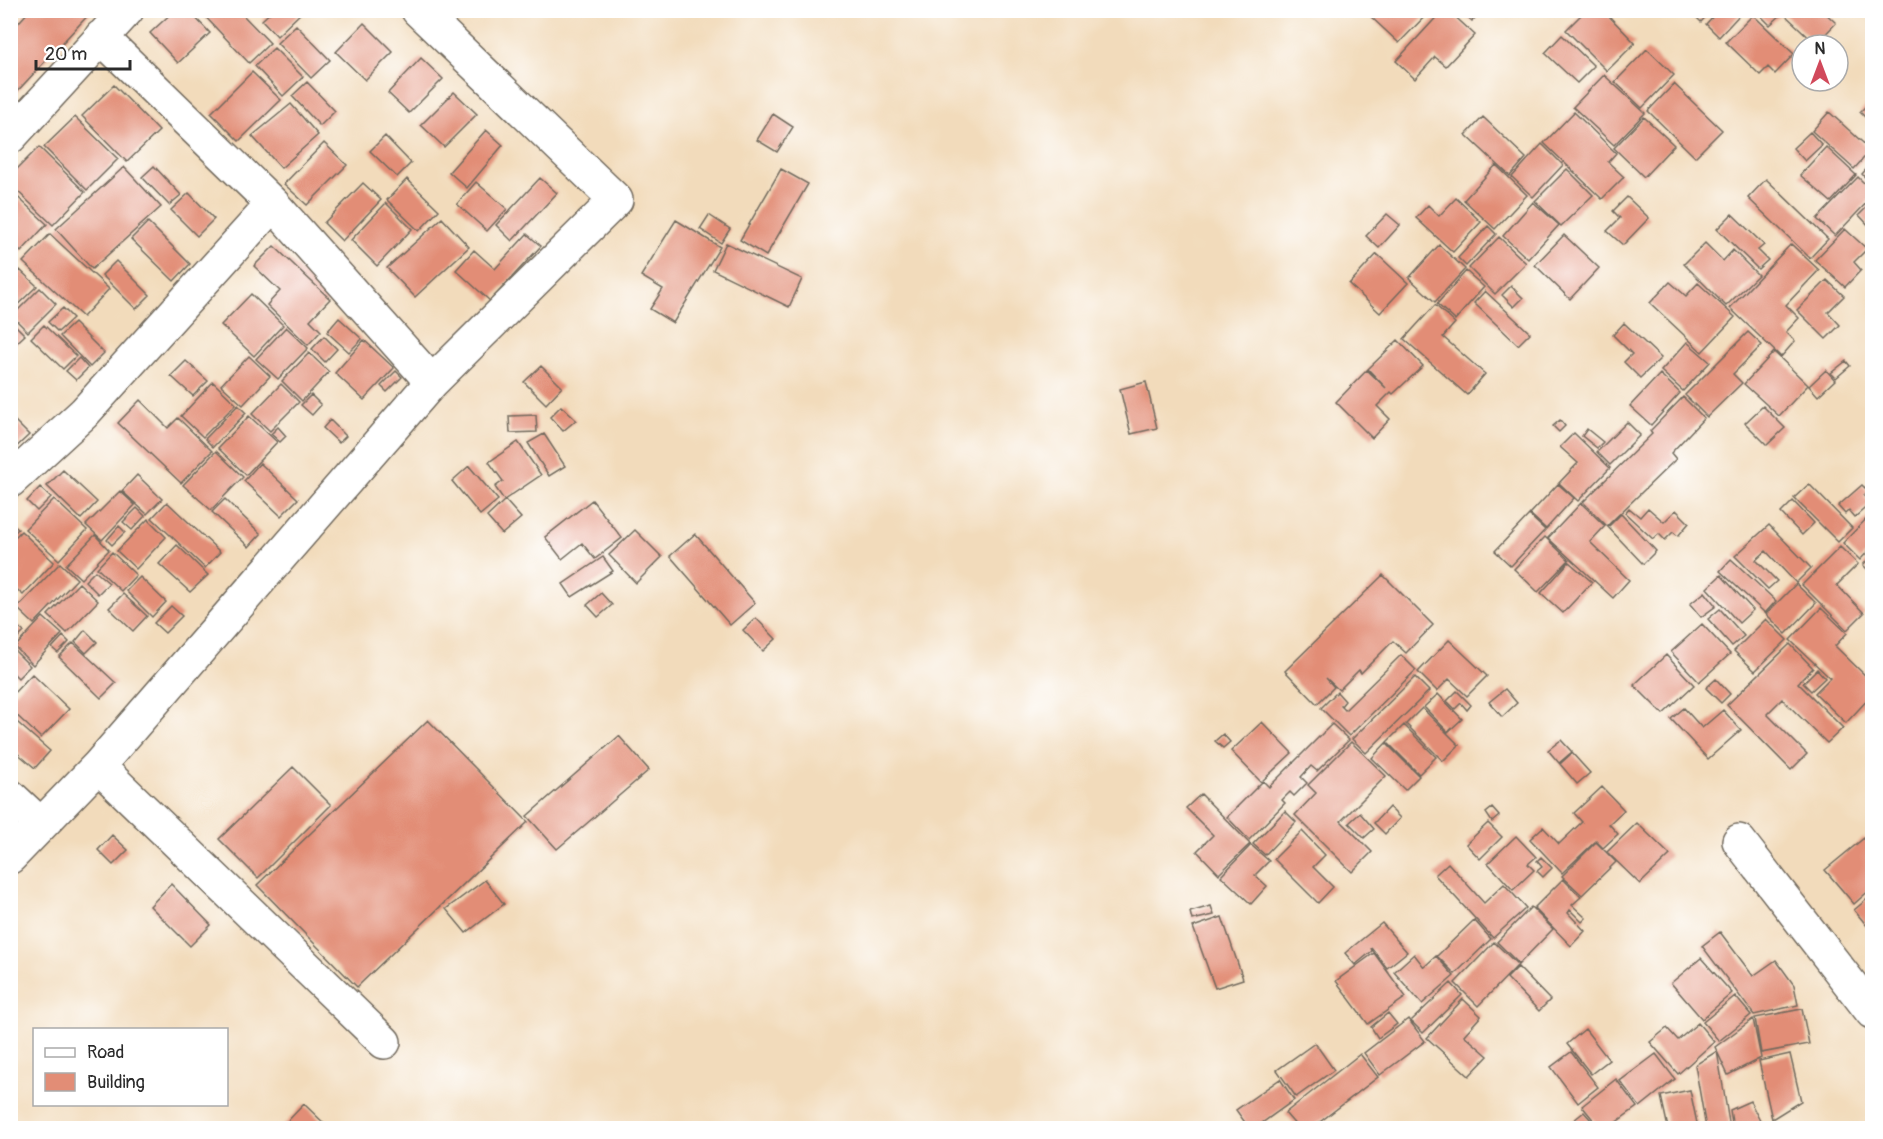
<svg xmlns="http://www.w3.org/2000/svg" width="1883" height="1139" viewBox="0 0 1883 1139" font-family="Pangolin,sans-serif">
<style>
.building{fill:#e28d76}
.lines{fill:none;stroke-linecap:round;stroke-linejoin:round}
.minor-casing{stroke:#71695d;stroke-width:36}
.minor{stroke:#fff;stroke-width:33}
</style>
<rect width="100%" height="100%" fill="#fff"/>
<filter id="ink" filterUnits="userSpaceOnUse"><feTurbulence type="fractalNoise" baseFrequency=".0167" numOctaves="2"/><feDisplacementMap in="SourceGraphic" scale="12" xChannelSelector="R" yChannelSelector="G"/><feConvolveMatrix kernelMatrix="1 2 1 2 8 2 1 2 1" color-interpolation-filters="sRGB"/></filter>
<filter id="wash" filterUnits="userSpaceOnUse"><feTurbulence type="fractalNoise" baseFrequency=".008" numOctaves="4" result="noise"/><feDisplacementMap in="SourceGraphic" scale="24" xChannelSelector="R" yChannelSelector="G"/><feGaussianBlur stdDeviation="1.35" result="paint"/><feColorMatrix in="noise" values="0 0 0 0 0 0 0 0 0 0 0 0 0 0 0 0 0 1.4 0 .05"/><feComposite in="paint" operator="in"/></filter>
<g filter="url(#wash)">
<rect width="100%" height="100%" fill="#f2dbbb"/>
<g id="blocks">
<path class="building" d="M30,10H93L10,99V32Z
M175,10H188L210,33L178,63L150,33Z
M199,10H238L270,43L249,63Z
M273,10H304L277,36L262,20Z
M1375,10H1431L1399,43L1370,16Z
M1443,10H1448L1475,35L1446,66L1435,57L1415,79L1396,61Z
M1460,10H1473L1478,15L1472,21Z
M1586,10H1603L1635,43L1607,71L1566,30Z
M1689,10H1712L1701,22Z
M1719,10H1744L1719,37L1706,24Z
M1755,10H1822L1836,23L1816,44L1783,13L1770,25Z
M1753,15L1794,54L1775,74L1768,67L1760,75L1726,42Z
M364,23L393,52L365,80L336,52Z
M296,25L330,60L311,78L277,43Z
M1562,35L1594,66L1577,83L1545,53Z
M274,48L303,77L283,96L255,66Z
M1647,49L1674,75L1642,108L1615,82Z
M421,58L443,79L409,113L388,93Z
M252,72L281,100L239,141L211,113Z
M1604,75L1645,113L1614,145L1573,107Z
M307,82L335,111L320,126L292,96Z
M1674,84L1722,130L1695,157L1648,111Z
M114,85L159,131L127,162L82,116Z
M454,92L477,114L444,147L421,125Z
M1872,100V124L1860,112Z
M291,104L318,135L281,168L252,136Z
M1574,112L1616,153L1608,162L1624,177L1602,199L1544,143Z
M1829,112L1871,150L1854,169L1812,131Z
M773,114L793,127L777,152L757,140Z
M75,117L118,159L87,190L44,147Z
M1483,117L1526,158L1510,176L1466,135Z
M1644,117L1674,145L1644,177L1614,148Z
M486,130L503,145L467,188L449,172Z
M1810,132L1822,145L1805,161L1793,148Z
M385,136L411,163L397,177L370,151Z
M324,143L347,165L307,205L284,184Z
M1542,144L1563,165L1533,197L1512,177Z
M39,147L85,192L53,225L10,184V176Z
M1826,147L1856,175L1831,202L1800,175Z
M1872,163V185L1862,174Z
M1496,165L1527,195L1495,229L1464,200Z
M154,166L181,195L169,205L142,177Z
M124,167L161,207L92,269L56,229Z
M781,169L808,184L766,256L740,240Z
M1567,169L1593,195L1561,226L1535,201Z
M1858,177L1872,191V197L1835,236L1817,219Z
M540,178L557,193L512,241L496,225Z
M407,179L439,210L419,231L387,200Z
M1766,179L1828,239L1810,258L1748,198Z
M476,182L507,209L487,231L457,204Z
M363,183L381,200L342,241L324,223Z
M10,190L47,224L21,252L10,241Z
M189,193L214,219L197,236L171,210Z
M1627,197L1649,218L1623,245L1607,231L1620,218L1613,211Z
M1456,198L1481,222L1453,252L1416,218L1428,205L1439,216Z
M1533,202L1559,225L1528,259L1503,236Z
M1872,202V229L1859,215Z
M386,203L412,229L377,266L351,240Z
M1387,214L1400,225L1379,248L1366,236Z
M1732,214L1764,245L1758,250L1768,260L1758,269L1717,229Z
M709,215L730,229L721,243L700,229Z
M442,218L469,247L415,297L387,268Z
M676,220L720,247L673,323L650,309L663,289L641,276Z
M148,222L190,264L174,281L131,239Z
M1488,226L1496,234L1466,266L1458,258Z
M1845,229L1867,249L1854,262L1861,270L1845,287L1815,260Z
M50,234L109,289L83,317L23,262Z
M527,234L541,246L490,301L456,270L474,250L495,269Z
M1564,235L1599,268L1570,299L1535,265Z
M1499,237L1526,263L1495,294L1469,268Z
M726,243L802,279L789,307L713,270Z
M1705,243L1723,261L1733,250L1758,275L1726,306L1684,264Z
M1791,244L1819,270L1786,305L1799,318L1786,332L1795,341L1781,357L1730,308Z
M1439,245L1465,269L1435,302L1409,278Z
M274,246L330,299L310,320L321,331L308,345L267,305L280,291L254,266Z
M1377,254L1408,283L1380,313L1349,284Z
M116,261L150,295L136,309L102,275Z
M20,270L37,286L10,312V280Z
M1466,271L1484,287L1455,320L1437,304Z
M1827,280L1844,296L1828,312L1840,325L1826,339L1797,310Z
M1670,282L1686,296L1698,283L1735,317L1702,352L1650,303Z
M1511,286L1523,298L1514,307L1502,295Z
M40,288L56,304L28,332L12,316Z
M1485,291L1530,333L1518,345L1474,303Z
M251,294L283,325L254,356L221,325Z
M1435,305L1455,323L1443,337L1485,374L1467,395L1404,339Z
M63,308L73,318L58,332L48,322Z
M339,318L362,339L349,352L327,332Z
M10,320L25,335L10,349Z
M74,323L104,353L90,367L60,336Z
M1624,323L1661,358L1640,378L1624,362L1632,354L1613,335Z
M44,325L76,356L63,369L31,338Z
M286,327L308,348L278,379L256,359Z
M1748,332L1762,345L1733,374L1742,383L1707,417L1685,395Z
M324,336L337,349L325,362L312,349Z
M364,340L394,368L364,400L335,373Z
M1398,340L1423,366L1393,394L1391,392L1377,406L1390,419L1372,438L1336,402L1367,370L1386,388L1368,369Z
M1687,342L1710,362L1683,391L1661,371Z
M1774,352L1808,385L1779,416L1744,384Z
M309,353L329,372L302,401L282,381Z
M249,356L270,376L243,405L221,385Z
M79,358L88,368L76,380L66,371Z
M186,361L208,381L193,396L171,376Z
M1846,361L1850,366L1836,378L1831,373Z
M541,366L562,387L546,404L524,382Z
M1826,370L1835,380L1818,396L1809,386Z
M396,371L402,377L387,392L381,386Z
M1660,374L1680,393L1651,425L1630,406Z
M213,382L236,404L203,437L181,416Z
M1146,382L1157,428L1131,434L1120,389Z
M281,384L299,402L270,431L252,414Z
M311,395L321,405L312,415L301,405Z
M1683,397L1704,418L1671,453L1676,459L1607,526L1583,502L1652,434L1650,431Z
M140,400L168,428L178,418L212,451L181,483L118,423Z
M238,405L246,413L213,447L205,439Z
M561,406L576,420L563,431L550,417Z
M1763,406L1785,428L1767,445L1745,423Z
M536,415L537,432L510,433L509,416Z
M10,416L29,435L10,453Z
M249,416L277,442L246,475L218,448Z
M330,420L346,436L339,443L323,428Z
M1560,420L1565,426L1559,432L1553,426Z
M1627,422L1640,435L1610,465L1597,452Z
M278,427L286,436L280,442L271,434Z
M1587,429L1603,442L1597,448L1582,436Z
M1574,433L1610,468L1578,501L1559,483L1578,463L1560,447Z
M544,434L565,466L549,476L528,443Z
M518,442L541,475L504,500L495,487L503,481L489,462Z
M216,451L243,477L211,510L183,485Z
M260,463L298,499L281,516L244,481Z
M469,466L498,500L480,515L452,481Z
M63,470L97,502L81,519L47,486Z
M137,475L162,499L147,514L122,491Z
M1558,484L1574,498L1546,529L1530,514Z
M1809,484L1852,528L1838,542L1794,498Z
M1862,485L1869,492L1864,496L1871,503L1855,517L1849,510L1845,514L1838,506Z
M40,487L51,497L37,511L27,501Z
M120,491L135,505L102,540L86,525Z
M54,499L87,530L59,560L25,529Z
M225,499L261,534L249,547L212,512Z
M505,500L521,518L502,534L487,517Z
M592,500L622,538L595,559L582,543L562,559L545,537Z
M1793,501L1814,523L1802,535L1781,513Z
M167,502L220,552L205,568L152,518Z
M1581,503L1605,526L1590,542L1629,580L1613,598L1548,538Z
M137,508L145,516L132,530L123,522Z
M1629,508L1640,517L1648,508L1664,522L1676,510L1689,523L1678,536L1673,532L1665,540L1659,534L1653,539L1625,513Z
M1872,513V547L1860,560L1843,543Z
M1621,514L1656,551L1643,564L1608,527Z
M1529,515L1545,530L1511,566L1495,551Z
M148,519L166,537L136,569L117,551Z
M10,522L18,529L10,537Z
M1769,525L1811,568L1796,583L1766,551L1756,560L1777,581L1768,589L1735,556Z
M119,526L125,532L112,545L107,540Z
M635,530L662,557L636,583L609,555Z
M21,531L54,562L23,595L10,583V542Z
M695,534L755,603L730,625L670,556Z
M95,535L109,550L81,579L66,565Z
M1545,537L1569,560L1538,592L1514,569Z
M177,545L208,575L190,592L159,564Z
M1840,547L1858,564L1837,585L1864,613L1847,630L1802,585Z
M112,552L136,575L121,591L97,568Z
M1872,555V574L1863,565Z
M603,557L613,571L572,597L563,584Z
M1731,559L1776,601L1765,613L1720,571Z
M1569,562L1592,582L1563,613L1541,593Z
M60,563L77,579L34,624L17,608Z
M95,571L109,583L98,594L85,581Z
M1383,575L1433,625L1406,653L1393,641L1361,673L1359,670L1339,690L1326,678L1334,687L1317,704L1285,671Z
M1721,575L1753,610L1739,623L1707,588Z
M140,577L166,602L152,617L126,591Z
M79,583L98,601L67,633L48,615Z
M1796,584L1816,603L1786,634L1766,614Z
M1705,592L1716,606L1701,617L1690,604Z
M601,593L612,605L598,617L587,605Z
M123,594L147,616L133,631L109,608Z
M171,606L182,616L165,633L154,623Z
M1821,608L1847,633L1835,646L1872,682V695L1846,723L1815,693L1830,678L1790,640Z
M1720,609L1744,636L1732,646L1708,619Z
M43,617L62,634L33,665L15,647Z
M756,618L776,639L763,651L743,630Z
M1766,619L1787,640L1755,671L1734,651Z
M10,620L24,632L10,646Z
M1702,624L1730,654L1699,682L1671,652Z
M85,630L97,642L86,653L75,642Z
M63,636L69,642L58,653L52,648Z
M1449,640L1487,676L1467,696L1449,679L1437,691L1418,672Z
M73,643L116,683L101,698L59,657Z
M1790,644L1813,668L1798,683L1843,728L1827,743L1782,699L1767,714L1807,754L1791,770L1727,705Z
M12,648L30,666L18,678L10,670Z
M1401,655L1416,670L1349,736L1321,708L1337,692L1345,701L1341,706L1345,710Z
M1666,655L1694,685L1663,714L1634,685Z
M1817,669L1825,678L1811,691L1803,683Z
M32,674L69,709L41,738L10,709V697Z
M1415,677L1429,691L1366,753L1352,739Z
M1716,679L1730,694L1721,703L1706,688Z
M1505,689L1517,703L1502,717L1489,702Z
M1457,691L1471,705L1467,710L1461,703L1455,709L1447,701Z
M1438,694L1462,719L1448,732L1424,707Z
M1422,708L1459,745L1443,761L1406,724Z
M1684,708L1702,728L1723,710L1741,730L1708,759L1671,719Z
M10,716L50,751L35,768L10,747Z
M428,720L528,822L357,987L257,885Z
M1262,722L1292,753L1261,782L1231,751Z
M1332,724L1349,740L1317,771L1311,766L1301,777L1307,783L1294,796L1290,792L1282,800L1285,803L1249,840L1227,817L1263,781L1269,787Z
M1404,725L1436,757L1419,774L1387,742Z
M1223,734L1230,742L1223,748L1215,741Z
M619,736L649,770L557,849L527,816Z
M1561,740L1572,752L1559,763L1548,750Z
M1351,742L1386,776L1341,821L1372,852L1352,872L1295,815L1316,793L1308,785Z
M1386,743L1419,776L1405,790L1372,758Z
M1572,753L1590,773L1577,784L1560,764Z
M293,767L331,805L258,878L219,839Z
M1602,787L1624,810L1609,824L1618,834L1603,848L1596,841L1562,873L1530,839L1543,827L1559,844L1582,822L1574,813Z
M1201,794L1250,844L1219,874L1197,851L1213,835L1186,808Z
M1389,807L1400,818L1385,834L1374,823Z
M1492,808L1499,816L1492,822L1486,813Z
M1285,811L1296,822L1265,855L1253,844Z
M1360,813L1374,829L1364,838L1349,823Z
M1488,823L1502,837L1480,859L1466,844Z
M1637,823L1670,855L1640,884L1607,852Z
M1302,831L1325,855L1313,867L1333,887L1318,903L1274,859Z
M112,835L128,850L113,865L98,850Z
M1516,836L1536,857L1528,864L1534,870L1513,890L1488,863Z
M1864,838L1872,847V888L1854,904L1825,870Z
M1596,842L1616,862L1582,895L1562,876Z
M1251,845L1269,861L1255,875L1267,886L1251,904L1221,876Z
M1541,857L1552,868L1543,877L1537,871L1542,867L1537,861Z
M1448,863L1484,903L1504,884L1526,908L1493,938L1435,875Z
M1563,879L1581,897L1572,905L1586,918L1582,922L1570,910L1568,913L1585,931L1571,946L1534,908Z
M485,880L504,904L466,933L446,909Z
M171,884L211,925L190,946L150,906Z
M1872,895V932L1854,910Z
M1211,906L1214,915L1192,920L1190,912Z
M1531,907L1553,929L1519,964L1497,942Z
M1222,917L1243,979L1215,988L1193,927Z
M1474,920L1491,939L1455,974L1437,956Z
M1382,923L1407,952L1387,968L1371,948L1372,951L1355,965L1345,953Z
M1720,932L1753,976L1776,960L1794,985L1798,1005L1754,1015L1702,946Z
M1494,942L1518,965L1478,1006L1455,983Z
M1374,953L1406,997L1368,1024L1336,981Z
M1414,954L1424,967L1436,956L1454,976L1422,1004L1394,972Z
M1701,958L1732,993L1702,1019L1671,983Z
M1518,967L1550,1000L1539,1011L1507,978Z
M1451,983L1462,995L1423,1033L1411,1021Z
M1735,996L1751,1015L1719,1041L1703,1022Z
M1463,999L1481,1016L1464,1035L1488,1056L1469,1076L1427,1038Z
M1802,1009L1809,1044L1761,1053L1755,1018Z
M1388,1013L1397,1024L1378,1038L1371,1027Z
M1408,1019L1425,1041L1380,1075L1364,1053Z
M1753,1019L1761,1058L1728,1075L1715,1047Z
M1698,1023L1714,1042L1678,1074L1650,1042L1667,1028L1678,1040Z
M1585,1029L1609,1060L1591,1074L1567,1044Z
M1315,1043L1334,1070L1296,1097L1277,1070Z
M1717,1051L1730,1128H1706L1695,1065Z
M1571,1052L1598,1087L1578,1103L1551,1067Z
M1360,1054L1378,1077L1312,1128H1298L1285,1113Z
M1656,1054L1675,1079L1640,1107L1620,1081Z
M1790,1054L1801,1101L1772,1119L1759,1061Z
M1280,1079L1294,1100L1255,1128H1249L1236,1110Z
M1616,1079L1637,1107L1608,1128H1600L1582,1106Z
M1690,1090L1698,1128H1668L1661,1096Z
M1750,1101L1763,1127L1759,1128H1733L1730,1110Z
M304,1104L329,1128H281Z
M1584,1112L1598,1128H1564Z"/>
</g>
</g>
<g filter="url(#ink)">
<use href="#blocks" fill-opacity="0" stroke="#71695d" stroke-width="1.5"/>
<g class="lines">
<g class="minor-casing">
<path id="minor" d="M101,37L273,204L432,382
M10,137L127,10
M10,481L84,413L273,204
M98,766L384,1042
M10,796L41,825
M1739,841L1872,1012
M10,857L98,766L432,382L616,200L418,10"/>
</g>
<use href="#minor" class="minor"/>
</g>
</g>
<rect width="1883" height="1139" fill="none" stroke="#fff" stroke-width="36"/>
<rect x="33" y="1028" width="195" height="78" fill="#ffffff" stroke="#aaaaaa" stroke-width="1.5"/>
<rect x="45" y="1048" width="30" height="9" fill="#ffffff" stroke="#aaaaaa" stroke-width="1.5"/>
<text x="87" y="1058" font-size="18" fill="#2b2b2b">Road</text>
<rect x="45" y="1073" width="30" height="18" fill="#e28d76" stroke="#aaaaaa" stroke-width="1.5"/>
<text x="87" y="1088" font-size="18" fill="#2b2b2b">Building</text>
<g transform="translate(1820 63)"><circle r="28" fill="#ffffff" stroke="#aaaaaa" stroke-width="1.5"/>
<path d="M0-4.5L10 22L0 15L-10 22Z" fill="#d1495b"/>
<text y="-9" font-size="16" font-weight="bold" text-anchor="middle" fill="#2b2b2b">N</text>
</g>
<path d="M36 60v9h94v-9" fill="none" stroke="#2b2b2b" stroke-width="3"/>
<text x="45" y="60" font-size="18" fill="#2b2b2b" stroke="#ffffff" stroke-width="4.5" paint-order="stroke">20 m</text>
</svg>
